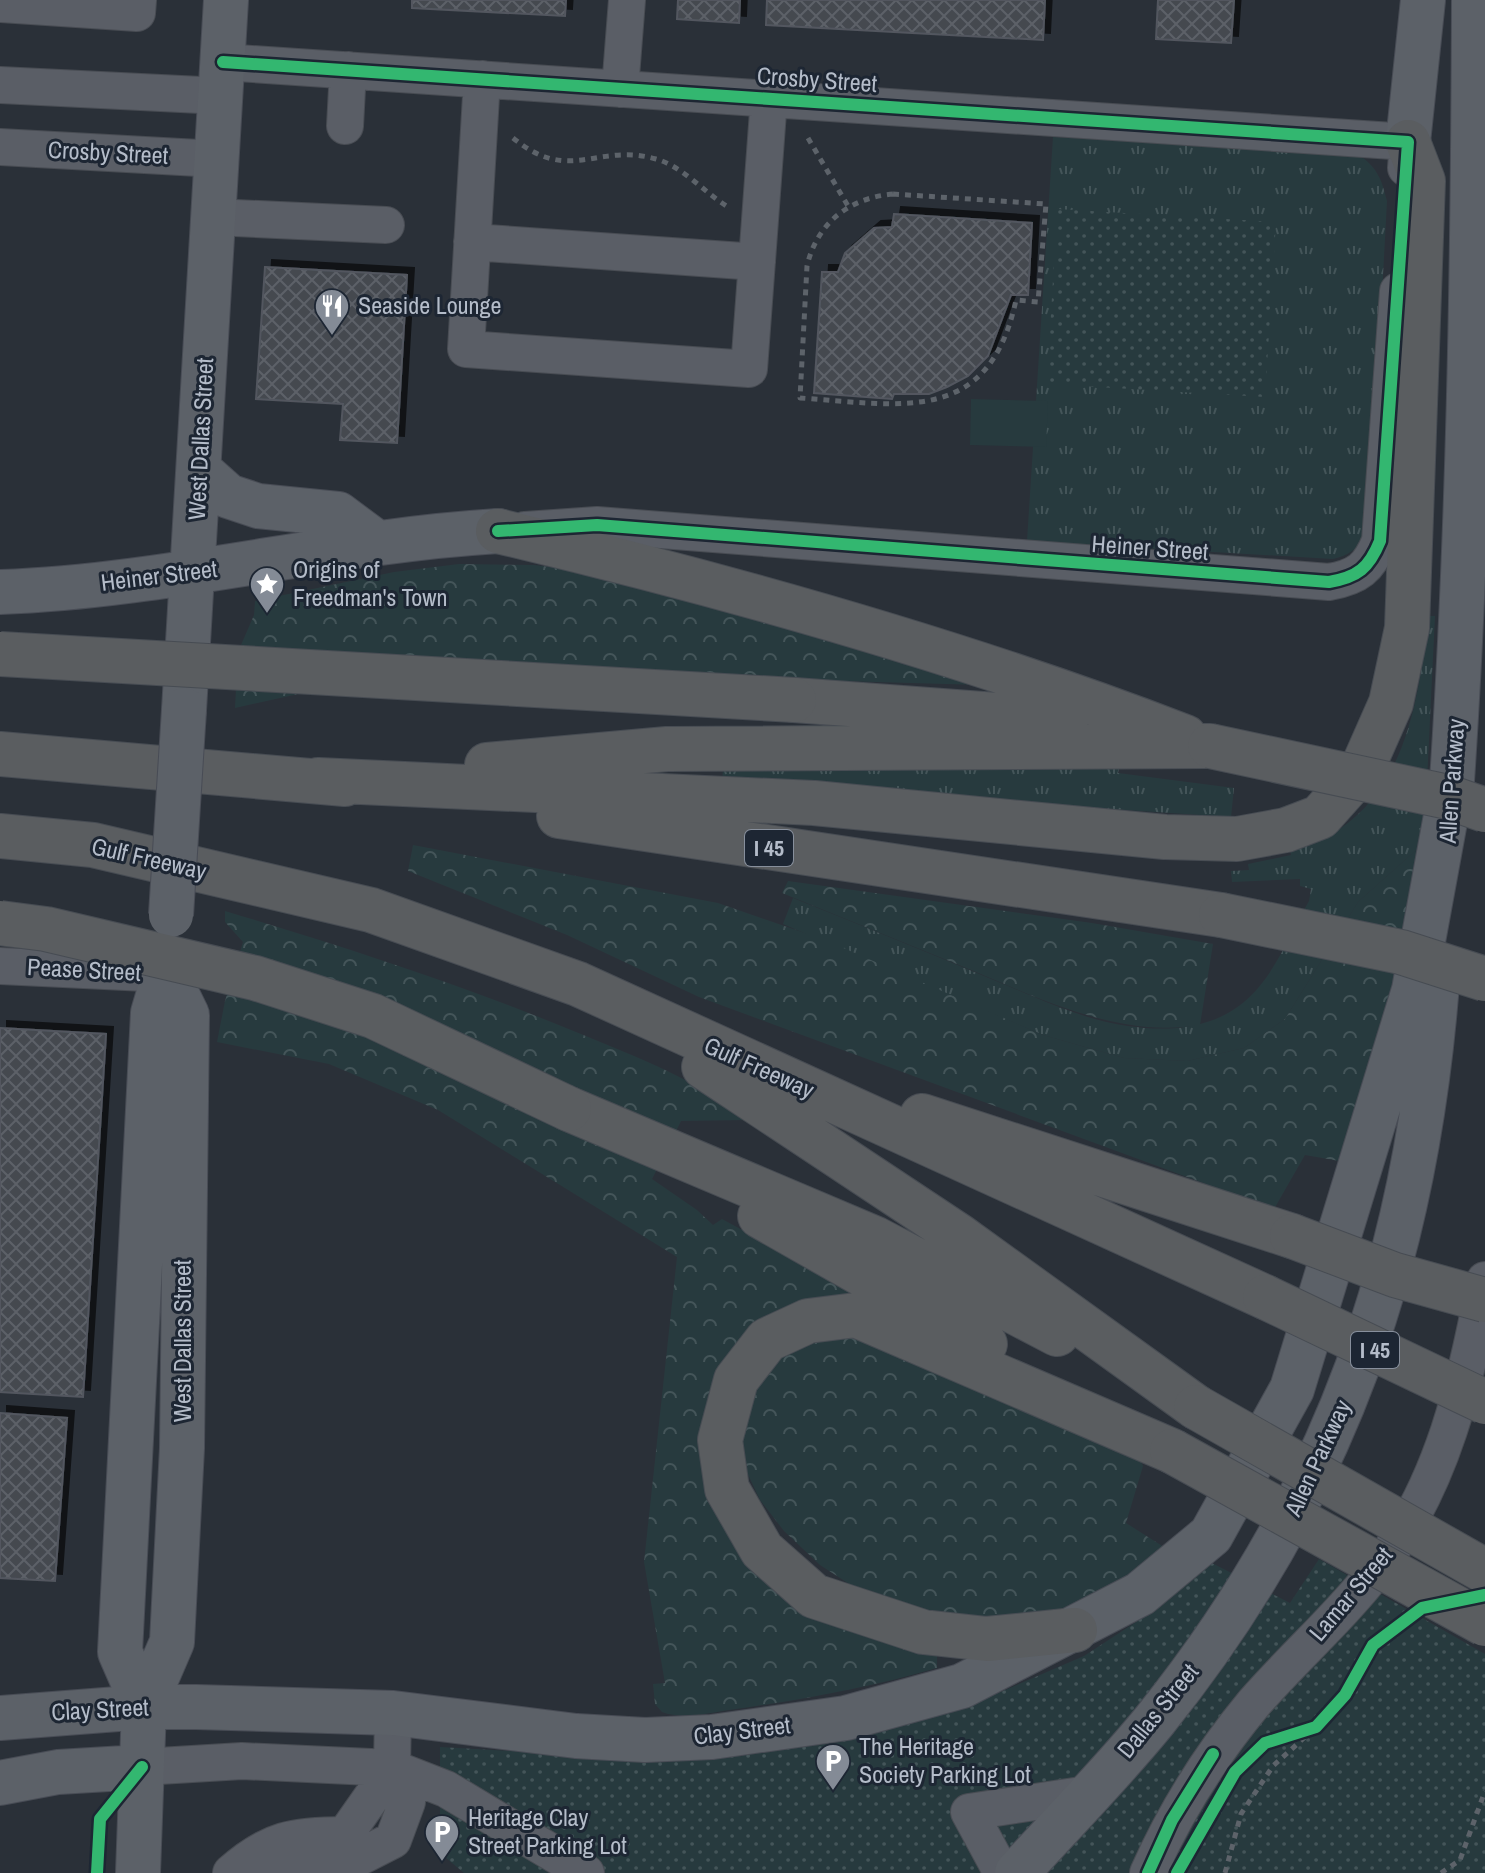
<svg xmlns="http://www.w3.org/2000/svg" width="1485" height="1873" viewBox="0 0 1485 1873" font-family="'Archivo Narrow',sans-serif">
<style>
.grass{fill:url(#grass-tufts)}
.forest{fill:url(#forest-crowns)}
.park{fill:url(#park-dots)}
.garden{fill:#273a3e}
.building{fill:url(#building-cross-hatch);stroke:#52575f;stroke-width:2;filter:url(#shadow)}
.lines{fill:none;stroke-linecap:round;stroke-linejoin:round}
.minor-casing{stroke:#484c53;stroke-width:38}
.major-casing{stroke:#484c55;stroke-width:46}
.highway-casing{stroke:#474c53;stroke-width:46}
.path{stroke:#5d636a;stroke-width:5;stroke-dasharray:6 6;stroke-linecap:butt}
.minor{stroke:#5a5e66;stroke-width:36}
.major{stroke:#5c6168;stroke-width:44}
.highway{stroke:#5a5d60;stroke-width:44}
.major-bridge-casing{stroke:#484c55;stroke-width:46;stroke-linecap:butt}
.highway-bridge-casing{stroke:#474c53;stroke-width:46;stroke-linecap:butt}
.major-bridge{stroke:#5c6168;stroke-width:44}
.highway-bridge{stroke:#5a5d60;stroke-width:44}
.cycleway-casing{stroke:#1d2633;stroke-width:17}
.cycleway{stroke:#33b770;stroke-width:12}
.labels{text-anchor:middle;stroke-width:6;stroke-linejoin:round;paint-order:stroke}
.shield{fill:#1d2633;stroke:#878f9c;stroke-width:2}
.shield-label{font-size:22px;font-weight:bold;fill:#b4bcc9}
.street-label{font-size:24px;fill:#b4bcc9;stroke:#1d2633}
.poi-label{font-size:24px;fill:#b4bcc9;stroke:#1d2633;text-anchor:start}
</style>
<defs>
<pattern id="grass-tufts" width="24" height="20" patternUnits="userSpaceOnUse" patternTransform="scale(2)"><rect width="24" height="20" fill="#273a3e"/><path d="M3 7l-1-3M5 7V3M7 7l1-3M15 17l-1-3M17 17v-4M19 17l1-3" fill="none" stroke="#445559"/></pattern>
<pattern id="forest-crowns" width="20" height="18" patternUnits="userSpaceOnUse" patternTransform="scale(2)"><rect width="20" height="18" fill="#273a3e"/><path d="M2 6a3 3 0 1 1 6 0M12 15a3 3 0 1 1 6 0" fill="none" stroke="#445559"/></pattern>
<pattern id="park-dots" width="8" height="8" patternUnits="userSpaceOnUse" patternTransform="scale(2)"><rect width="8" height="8" fill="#273a3e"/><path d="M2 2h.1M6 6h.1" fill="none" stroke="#445559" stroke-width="1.8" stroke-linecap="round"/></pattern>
<pattern id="building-cross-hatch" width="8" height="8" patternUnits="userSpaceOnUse" patternTransform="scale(2)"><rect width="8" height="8" fill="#444950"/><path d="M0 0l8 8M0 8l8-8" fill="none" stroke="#5d6168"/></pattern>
<filter id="shadow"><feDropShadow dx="7" dy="-7" stdDeviation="0" flood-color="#0009"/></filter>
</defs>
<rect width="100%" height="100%" fill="#2a3038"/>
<path class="grass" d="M1053,137L1357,154C1377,166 1382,180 1387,201L1371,502C1364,532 1367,551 1333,559L1027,541Z
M1428,616H1435L1424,843L1358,902L1285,1019L1244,1048L1187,1061L1124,1058L1043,1035L783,924L793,898C861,925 929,953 996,981C1038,998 1083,1020 1128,1026C1168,1032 1212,1029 1244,1002C1274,977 1290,934 1309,901L1311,889L1300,886V879L1232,882L1231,871L1249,870L1248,864L1291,855L1290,850C1303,845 1318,841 1330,835C1408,790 1419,696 1428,616Z
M1054,764L1119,769L1118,773L1234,788L1231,817L722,783L723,768Z"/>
<path class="forest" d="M459,564L534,565L611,574L982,685L412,669L235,708L238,652L254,615L255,601L394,572Z
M1424,843L1421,885L1345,1162L1305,1155L1274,1209L699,997L567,935L408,871L413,845L718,903L825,940L1043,1035L1124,1058L1187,1061L1244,1048L1285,1019L1358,902Z
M788,881L1092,923L1213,944L1200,1025C1116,1039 1035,996 959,965C900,941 841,917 782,893Z
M225,911C346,947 465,986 581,1034C639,1058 698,1080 747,1120L681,1121L652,1179L697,1210L713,1225L722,1219L866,1297C798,1295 755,1312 718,1371L741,1540L937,1652V1668C868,1688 800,1700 729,1710C708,1713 683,1720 662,1712L655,1704L653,1684L665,1683L644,1562L677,1257L438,1110L329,1064L217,1042L225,1001L243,942L225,922Z
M862,1334L1139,1458L1143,1466L1126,1523L1167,1549L1140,1570L1071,1607L1029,1617L941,1618L860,1591L820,1565L784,1531L760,1500L745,1468L740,1438L762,1368L809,1336Z"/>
<path class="park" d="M1057,209L1276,222L1265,397L1047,384Z
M1319,1559L1485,1654V1873H464L440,1853V1747L583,1755L984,1699L1084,1656L1159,1607L1208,1561L1290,1603Z"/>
<path class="garden" d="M971,399L1048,401L1046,447L970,445Z"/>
<path class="building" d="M412,0H566L565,16L412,8Z
M678,0H740L739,23L677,19Z
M767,0H1045L1043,40L766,25Z
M1158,0H1234L1231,43L1156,39Z
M894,214L1032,223L1028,295H1011L988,356L968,376L947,387L929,394H894L892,399L814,393L822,272H838L845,253L874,228L892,227Z
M265,267L407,275L397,443L340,440L343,404L256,399Z
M0,1028L106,1034L83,1397L0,1392Z
M0,1413L67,1418L55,1581L0,1578Z"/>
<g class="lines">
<g class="minor-casing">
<path id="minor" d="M0,4L137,13L138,0
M223,62L1408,142L1406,168
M482,79L466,349L749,369L769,98
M0,85L221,96
M620,89L627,0
M345,126L348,70
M0,147L217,159
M214,217L386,225
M472,242L757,262
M525,530L597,525L1329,582C1358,577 1369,568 1380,541L1398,291
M0,966L167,974
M142,1767L242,1761L392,1768L446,1789L586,1873
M231,1873C269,1839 294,1835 345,1835L392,1768
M271,1873L307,1857L358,1858L393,1840L407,1802L392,1768L393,1713
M1002,1873L969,1812L1088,1794
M1148,1873C1176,1810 1210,1756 1254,1703C1294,1657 1341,1616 1378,1568C1443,1485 1466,1382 1485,1280"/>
</g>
<g class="major-casing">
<path id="major" d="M1408,142L1423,0
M200,471L228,496L258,506L338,514L377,543
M0,592C168,586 331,541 498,531
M184,710L226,0
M1450,810C1469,541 1473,269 1474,0
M144,1707L120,1652L153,1013L168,962
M0,1718L144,1707H196L393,1713L576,1736L645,1740L712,1737L846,1718L962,1686L1140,1594L1211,1535L1292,1389L1414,990L1452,783
M0,1783L58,1772L142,1767
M138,1873L144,1707L172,1642L182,1448L187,1015L167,974
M1017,1873C1063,1822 1112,1773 1155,1720C1336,1495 1418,1257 1438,970"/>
</g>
<g class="highway-casing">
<path id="highway" d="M498,531C730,586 962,651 1185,737
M794,700L1066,720
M0,754L345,784
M487,765L667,749L1210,746
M318,780L814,803L1165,837L1237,839L1286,830L1320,817L1361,771L1391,703L1407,628L1423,181L1408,142
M559,816L1221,915
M0,836L93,845L371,910L578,984L1265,1297
M704,1067L959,1236L1196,1407
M569,1109L876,1239L1057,1334
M922,1116L1292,1236
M760,1216L985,1344
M1075,1630L987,1639L923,1632L814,1596L762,1550L727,1489L720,1440L736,1380L767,1340L808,1321L856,1315L1172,1451"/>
</g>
<path class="path" d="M513,138C570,185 597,142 656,159C682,166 705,193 728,207
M808,138L848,206
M893,194L1046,204L1038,302L1016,300C989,426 902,405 800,398L807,266C817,223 849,198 893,194Z
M1225,1873L1241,1814L1273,1766L1316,1727
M1441,1873L1460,1860L1485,1791"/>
<use href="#minor" class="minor"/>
<use href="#major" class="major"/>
<use href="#highway" class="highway"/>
<g class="major-bridge-casing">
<path id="major-bridge" d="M171,915L184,710"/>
</g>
<g class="highway-bridge-casing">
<path id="highway-bridge" d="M0,654L794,700
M1210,746L1448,797L1485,810
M1221,915L1401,952L1485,979
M0,923L46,929L255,978L373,1016L569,1109
M1292,1236L1395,1275L1485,1300
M1265,1297L1485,1402
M1196,1407L1485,1571
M1172,1451L1485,1624"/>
</g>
<use href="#major-bridge" class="major-bridge"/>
<use href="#highway-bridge" class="highway-bridge"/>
<g class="cycleway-casing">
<path id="cycleway" d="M223,62L1408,142L1380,541C1369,568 1358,577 1329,582L597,525L498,531
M97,1873L100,1819L142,1767
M1148,1873L1172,1820L1213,1754
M1177,1873L1235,1772L1265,1743L1316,1727L1345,1695L1373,1645L1422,1608L1485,1595"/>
</g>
<use href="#cycleway" class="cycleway"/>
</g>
<defs>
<g id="restaurant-pin" transform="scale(1.8)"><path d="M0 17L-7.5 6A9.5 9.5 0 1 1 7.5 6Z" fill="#848b96" stroke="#1d2633"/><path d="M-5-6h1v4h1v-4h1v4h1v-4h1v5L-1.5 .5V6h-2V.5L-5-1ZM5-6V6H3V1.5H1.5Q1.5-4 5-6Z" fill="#fff"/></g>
<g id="sight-pin" transform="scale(1.8)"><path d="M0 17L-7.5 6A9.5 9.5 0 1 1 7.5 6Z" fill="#848b96" stroke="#1d2633"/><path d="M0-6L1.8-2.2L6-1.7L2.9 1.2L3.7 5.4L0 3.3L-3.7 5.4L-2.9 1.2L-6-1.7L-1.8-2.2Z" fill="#fff"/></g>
<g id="parking-pin" transform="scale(1.8)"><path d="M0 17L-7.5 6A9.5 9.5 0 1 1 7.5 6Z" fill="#848b96" stroke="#1d2633"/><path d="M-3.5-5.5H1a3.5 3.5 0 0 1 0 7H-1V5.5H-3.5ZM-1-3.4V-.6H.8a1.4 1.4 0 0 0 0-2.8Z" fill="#fff"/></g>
</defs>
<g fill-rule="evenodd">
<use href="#restaurant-pin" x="332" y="306"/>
<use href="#sight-pin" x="267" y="584"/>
<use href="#parking-pin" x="833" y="1761"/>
<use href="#parking-pin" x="442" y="1832"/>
</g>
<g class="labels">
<g class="shield">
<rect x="745" y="830" width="48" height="36" rx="6"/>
<rect x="1351" y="1332" width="48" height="36" rx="6"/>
</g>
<g class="shield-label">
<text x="769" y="856">I 45</text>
<text x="1375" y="1358">I 45</text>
</g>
<g class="street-label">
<text transform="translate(817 80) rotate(4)" y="8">Crosby Street</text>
<text transform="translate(108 153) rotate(3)" y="8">Crosby Street</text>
<text transform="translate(201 439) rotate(-87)" y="8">West Dallas Street</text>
<text transform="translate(1150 548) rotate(4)" y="8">Heiner Street</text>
<text transform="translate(159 576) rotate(-7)" y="8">Heiner Street</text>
<text transform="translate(1452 781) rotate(-86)" y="8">Allen Parkway</text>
<text transform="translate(149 859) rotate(13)" y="8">Gulf Freeway</text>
<text transform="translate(84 970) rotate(3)" y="8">Pease Street</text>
<text transform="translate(759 1068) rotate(24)" y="8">Gulf Freeway</text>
<text transform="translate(183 1341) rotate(-90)" y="8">West Dallas Street</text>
<text transform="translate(1318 1458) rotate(-65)" y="8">Allen Parkway</text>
<text transform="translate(1351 1594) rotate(-50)" y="8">Lamar Street</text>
<text transform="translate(100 1710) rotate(-3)" y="8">Clay Street</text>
<text transform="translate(1158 1711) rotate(-51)" y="8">Dallas Street</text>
<text transform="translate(742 1731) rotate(-7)" y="8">Clay Street</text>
</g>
<g class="poi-label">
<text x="358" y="314">Seaside Lounge</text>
<text x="293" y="578">Origins of<tspan x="293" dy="28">Freedman's Town</tspan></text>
<text x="859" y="1755">The Heritage<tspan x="859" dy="28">Society Parking Lot</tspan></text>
<text x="468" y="1826">Heritage Clay<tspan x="468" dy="28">Street Parking Lot</tspan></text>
</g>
</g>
</svg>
